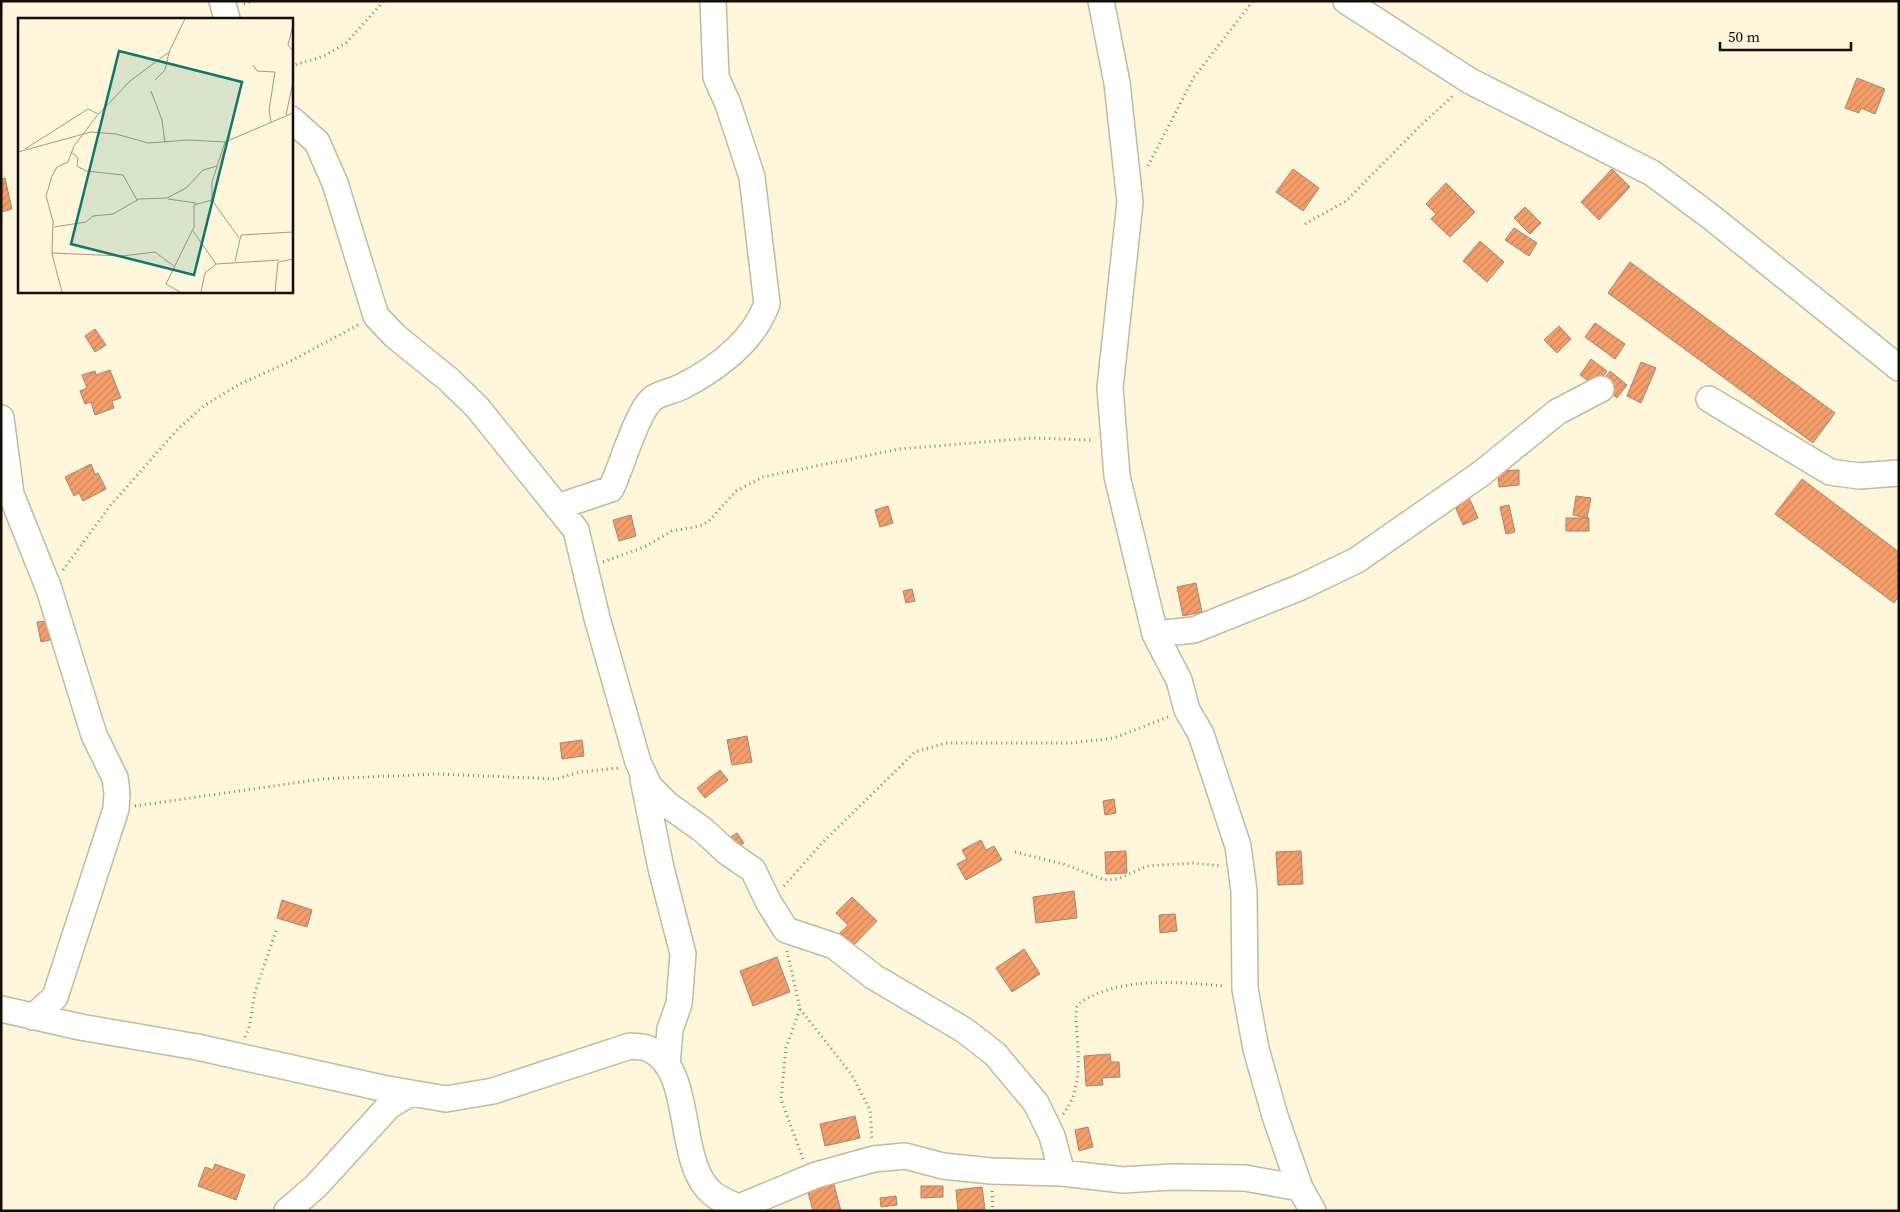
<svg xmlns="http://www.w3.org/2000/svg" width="1900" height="1212" viewBox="0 0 1900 1212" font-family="'Source Serif 4',serif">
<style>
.building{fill:url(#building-hatch);stroke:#9e8678}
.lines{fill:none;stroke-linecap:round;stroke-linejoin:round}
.minor-casing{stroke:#c1b9a0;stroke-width:28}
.path{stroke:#868170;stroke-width:3;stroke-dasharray:1 4;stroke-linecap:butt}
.minor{stroke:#fff;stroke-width:25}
.inset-road{fill:none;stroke:#9f9a86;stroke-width:1}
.view{fill:#0f766e;fill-opacity:0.15;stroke:#0f766e;stroke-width:2.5}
.inset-edge{fill:none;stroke:#120f07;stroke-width:2.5}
</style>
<defs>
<pattern id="building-hatch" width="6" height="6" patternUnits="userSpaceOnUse" patternTransform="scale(1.25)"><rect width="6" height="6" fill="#f59d68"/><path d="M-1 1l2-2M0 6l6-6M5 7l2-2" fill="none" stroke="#d18659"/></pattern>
</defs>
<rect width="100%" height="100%" fill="#fdf6db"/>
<path class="building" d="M1857,78L1885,89L1875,114L1861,108L1859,113L1845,108Z
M1293,169L1319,188L1303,211L1276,192Z
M1612,169L1630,187L1599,220L1581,202Z
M5,178L12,209L1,212V179Z
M1446,183L1475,212L1450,237L1431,219L1436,214L1426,204Z
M1525,207L1541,223L1530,234L1514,218Z
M1514,228L1537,243L1529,256L1505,240Z
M1480,241L1504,262L1487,282L1463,261Z
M1630,262L1835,413L1813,443L1608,293Z
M1595,323L1625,344L1615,359L1585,337Z
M1559,326L1571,339L1557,353L1544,340Z
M95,329L106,345L95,352L85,336Z
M1591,359L1607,371L1596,386L1580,375Z
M1641,362L1656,368L1641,403L1627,396Z
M110,370L121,398L112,401L114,408L95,415L91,402L85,404L80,391L87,388L82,375L95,371L96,375Z
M1610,371L1627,385L1617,398L1600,384Z
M91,464L95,474L98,473L106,489L83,501L79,493L74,496L65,477Z
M1519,470V485L1499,487L1498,471Z
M1802,479L1899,552V596L1894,603L1775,514Z
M1467,493L1478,518L1463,525L1452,499Z
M1576,496L1591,498L1587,518L1573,515Z
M1509,505L1515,532L1506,534L1500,507Z
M888,506L893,523L880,527L875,510Z
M631,515L636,536L619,541L613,520Z
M1566,518H1589V531H1566Z
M1196,583L1202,612L1183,616L1177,587Z
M912,589L915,601L906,603L903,591Z
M46,621L50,640L41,642L37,622Z
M747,736L752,762L732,765L727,740Z
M582,740L584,756L562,759L560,743Z
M720,770L728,780L705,798L697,788Z
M1114,799L1116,813L1105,815L1103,801Z
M737,833L744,843L733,850L726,840Z
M981,840L986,850L994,846L1002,860L966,880L957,864L967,859L962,850Z
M1126,851L1127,873L1106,874L1105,852Z
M1301,851L1303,884L1278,885L1276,852Z
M1074,891L1077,918L1036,923L1033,897Z
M852,897L877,921L853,946L840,933L848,925L836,913Z
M282,900L312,910L307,927L277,918Z
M1175,914L1177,931L1160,933L1159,915Z
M1024,949L1040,974L1012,992L996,968Z
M777,957L790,992L753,1006L740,971Z
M1110,1054L1111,1062H1119L1120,1077L1102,1078L1103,1085L1086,1086L1084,1056Z
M855,1116L860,1138L825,1146L820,1124Z
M1088,1127L1093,1147L1079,1151L1075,1130Z
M215,1164L245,1175L236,1200L198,1186L205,1167L213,1170Z
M833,1181L841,1211H813L807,1188Z
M921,1186H943V1197L921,1198Z
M982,1187L985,1209L958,1211L956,1190Z
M896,1196L897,1205L881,1207L880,1198Z"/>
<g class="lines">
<g class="minor-casing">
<path id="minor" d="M222,1L227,19
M1101,1L1117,83L1130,202L1110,388L1117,476L1155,634L1179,680L1187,710L1201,734L1238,846L1244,891L1245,989L1256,1049L1275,1116L1300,1188L1313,1211
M1346,1L1470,81L1652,173L1711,217L1899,368
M291,119L317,142L335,183L376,316L395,336L448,379L477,407L576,530L597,618L638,762L649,786L668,805L703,830L727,852L753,870L769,903L786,930L834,946L874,977L964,1030L995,1054L1036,1103L1052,1136L1062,1173
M1709,399L1830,472L1859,476L1899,473
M1,418L11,494L49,589L94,735L115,778L117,793L116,809L55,997L33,1017
M557,507L611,489C622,466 636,414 652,399C659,393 673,391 681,387C716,369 753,342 767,304L752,177L728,104L716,77L713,1
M1155,634L1194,630L1301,587L1357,560L1482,473L1557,412L1601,389
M643,779L661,868L683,954L679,1004L670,1029L667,1065
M1,1009L80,1027L197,1047L382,1088L446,1099L493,1091L630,1046C636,1047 644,1046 649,1049C693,1068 677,1154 707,1188C714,1197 726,1202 736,1206
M287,1211L316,1186L389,1106L411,1093
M730,1211L816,1175L874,1159L905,1156L943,1166L991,1171L1062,1173L1123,1180L1171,1177L1245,1178L1300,1188"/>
</g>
<path class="path" d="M244,4L253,1
M291,66L324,56L346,43L384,1
M1148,166L1194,77L1253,1
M1305,224L1346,201L1420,126L1455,94
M603,562L644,547L672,531L700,526L709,521L736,491L763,477L899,449L1032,438L1093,440
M63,570L110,506L178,429L205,405L240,384L291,361L358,325
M135,806L322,779L438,774L556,779L580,772L618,768
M1015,852L1067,865L1104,880L1118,879L1147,866L1194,863L1221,866
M784,886L822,843L915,752L946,743H1071L1114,738L1168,717
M787,951L800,1009L786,1048L781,1099L803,1159
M800,1009L852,1075L870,1110L872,1139
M245,1037L249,1028L255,992L277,928
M1063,1114C1085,1088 1077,1048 1076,1016L1077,1007L1081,1002C1123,976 1177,982 1224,986
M992,1191L993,1211"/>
<use href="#minor" class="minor"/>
</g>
<g transform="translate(18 18)">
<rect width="275" height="275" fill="#fdf6db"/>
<path class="inset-road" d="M275,7L270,27L275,33M235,47L239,53L257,54L251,92L253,104M137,62L147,52L151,34M133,73L144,102L147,125M268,97L275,64M207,124L194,164V182L221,220M7,131L70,91L80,96M0,134L73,114L98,116L130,125L170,122L207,124L275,95M53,134L60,140L59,148L68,153L105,157L119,182M150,181L178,185M36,209L68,204L75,198L95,196L121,181L149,180L168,170L185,152L199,148M175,213L198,246M34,235L104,238L137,234L157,249M217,243L223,217L275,214M44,274L34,236L35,203L28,178L34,158L39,149L50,144L56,128L78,99L112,63L151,34L167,1M162,274L148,266L176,209V187L194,182M183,274L187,255L198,246L261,242M257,274L260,244L275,241"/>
<path class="view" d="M101,33L224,64L176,257L53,226Z"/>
<rect width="275" height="275" class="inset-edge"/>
</g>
<rect width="1900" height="1212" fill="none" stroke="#120f07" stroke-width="5"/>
<path d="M1720 42v8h131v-8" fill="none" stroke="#120f07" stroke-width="2.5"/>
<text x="1728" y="42" font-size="15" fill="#120f07" stroke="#fdf6db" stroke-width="4" paint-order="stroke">50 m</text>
</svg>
